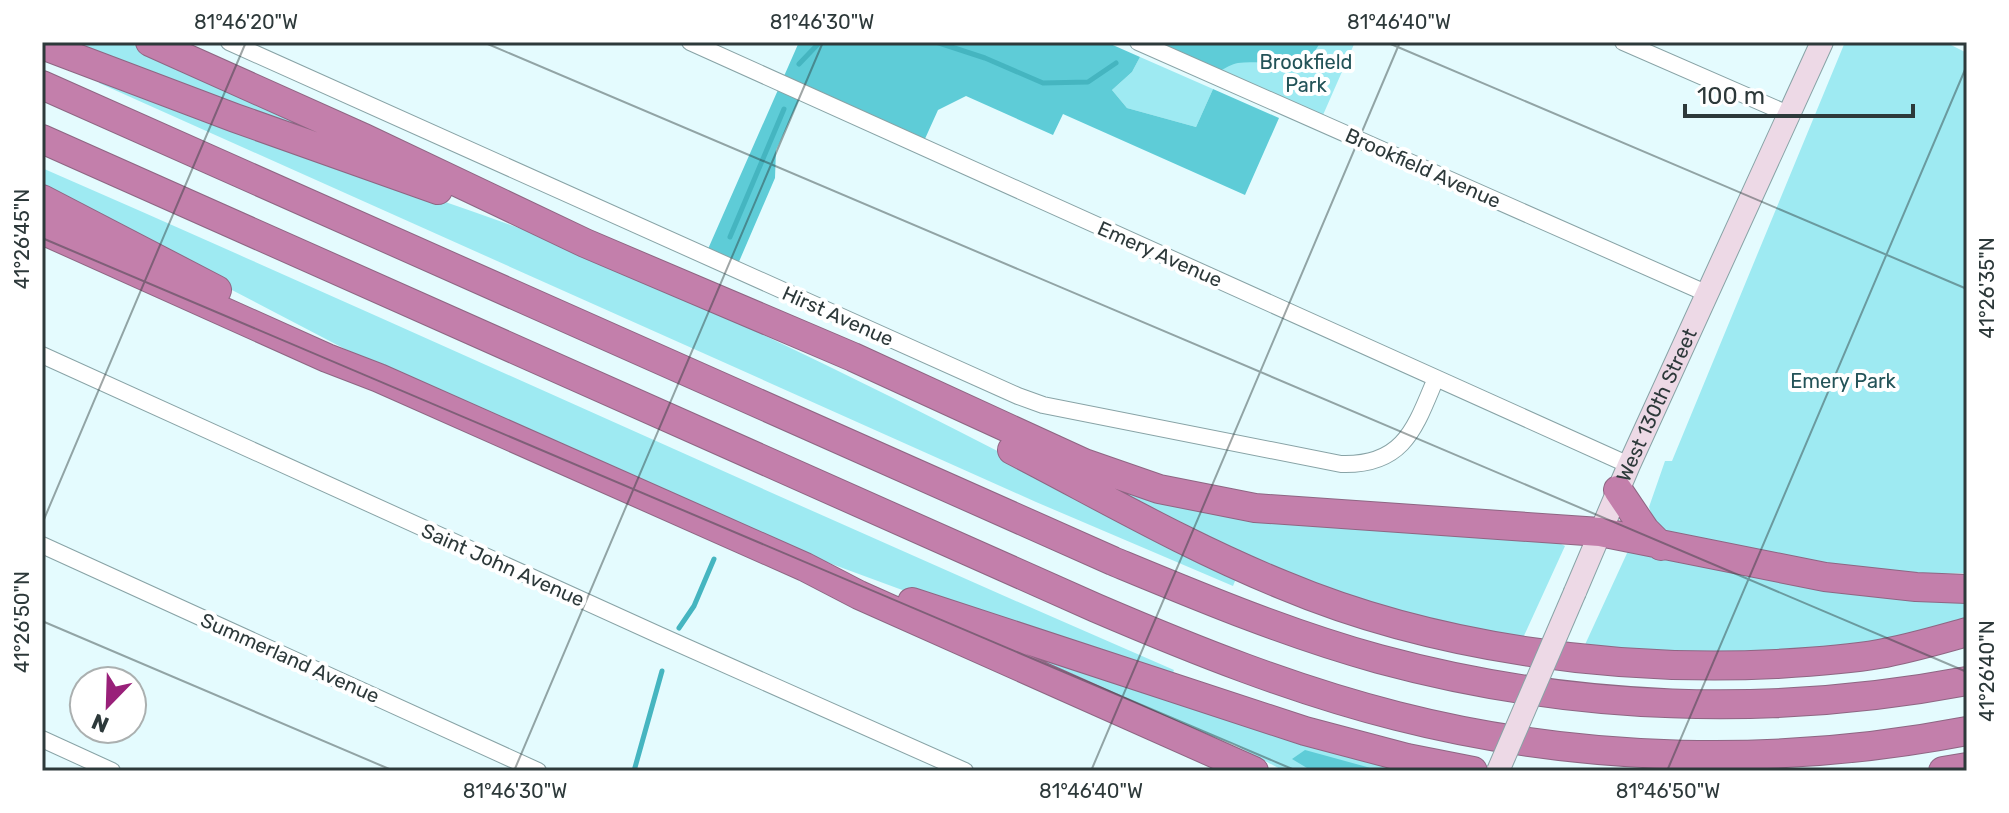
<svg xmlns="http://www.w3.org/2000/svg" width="2009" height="813" viewBox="0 0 2009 813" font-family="Rubik,sans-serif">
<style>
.green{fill:#9eeaf2}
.forest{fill:#5eccd7}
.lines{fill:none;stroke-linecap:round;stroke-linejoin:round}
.stream{stroke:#45b5c0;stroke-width:5}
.minor-casing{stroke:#88a3a6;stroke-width:18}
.secondary-casing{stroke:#88a3a6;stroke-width:24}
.motorway-casing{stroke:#8e6683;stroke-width:30}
.minor{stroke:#fff;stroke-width:16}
.secondary{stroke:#edd9e6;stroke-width:22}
.motorway{stroke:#c37fab;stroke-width:28}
.secondary-bridge-casing{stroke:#88a3a6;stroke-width:24;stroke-linecap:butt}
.secondary-bridge{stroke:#edd9e6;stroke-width:22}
.ticks{fill:none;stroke:#2d393a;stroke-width:2;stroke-opacity:0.45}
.labels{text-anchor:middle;stroke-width:8;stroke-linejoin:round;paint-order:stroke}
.park-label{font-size:20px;fill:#235358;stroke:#fff}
.street-label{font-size:20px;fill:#2d393a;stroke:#fff}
.neatline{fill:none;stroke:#2d393a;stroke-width:3}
.ticks-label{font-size:20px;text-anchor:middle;fill:#2d393a}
</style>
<rect width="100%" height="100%" fill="#e4fbfe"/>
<path class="green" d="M65,42H127L309,124L326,139Z
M1153,42H1355L1323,115Z
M1845,42H1945L1967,53V573C1869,577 1770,553 1674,537L1655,525L1649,507L1665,461H1672Z
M1140,57L1213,89L1196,127L1127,108L1112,90L1132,72Z
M100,76C186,109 271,142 358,172C426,196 497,218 564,246C795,342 1016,460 1237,576L1233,586L1036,502L99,83Z
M42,168C420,333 795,506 1174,670L1171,679L924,598L780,545L366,360L42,191Z
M1027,445L1124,487L1549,538L1565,546L1522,640L1365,605L1237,555Z
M1628,551L1967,596V624L1917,638L1783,654L1583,649Z
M1001,643L1409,771H1284L1233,744L1195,730Z"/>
<path class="forest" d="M799,42H1106L1140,57L1132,72L1112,90L1127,108L1196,127L1213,89L1279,118L1245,195L1063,114L1053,135L966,96L938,110L924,141L805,87L776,150L775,178L738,264L708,249Z
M1153,42H1320C1307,74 1265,59 1238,63C1232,64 1225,68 1220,71Z
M1305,750L1378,770L1385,771H1312L1292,759Z"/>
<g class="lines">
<path class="stream" d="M936,42L985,58L1043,83L1088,82L1116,63
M799,64L820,42
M730,237L784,109
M679,628L694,606L714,559
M634,771L662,671"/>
<g class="minor-casing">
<path id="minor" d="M229,42L1018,396L1043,405L1341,464C1404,466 1415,428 1436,378
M690,42L1629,465
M1138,42L1708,294
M1623,42L1788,114
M42,355L659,635L965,771
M42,545L538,771
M42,739L112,771"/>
</g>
<g class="secondary-casing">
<g id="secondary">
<path id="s1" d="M1575,592L1629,465L1822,42"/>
</g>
</g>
<g class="motorway-casing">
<path id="motorway" d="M150,42L364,138L585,243L853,357L1084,463L1159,489L1255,508L1600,532L1825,577L1916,587L1967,589
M42,45L235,118L438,190
M42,85L1113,561C1200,597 1288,634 1379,659C1571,711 1772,718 1967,681
M42,139L1096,608C1194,650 1294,690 1397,716C1581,763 1781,767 1967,731
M42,199L217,290
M42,230L327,358L379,378L805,567L859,595L1254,771
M1012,450C1101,496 1189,547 1283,585C1433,648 1614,672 1776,664C1810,662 1845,660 1879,654C1908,649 1938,640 1967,632
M1618,490L1645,530L1661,546
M912,602L1305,731L1407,758L1473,771
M1943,771L1967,767"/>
</g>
<use href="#minor" class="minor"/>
<use href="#secondary" class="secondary"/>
<use href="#motorway" class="motorway"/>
<g class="secondary-bridge-casing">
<path id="secondary-bridge" d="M1498,771L1575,592"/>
</g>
<use href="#secondary-bridge" class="secondary-bridge"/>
</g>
<path class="ticks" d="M483,42L1967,672M1386,42L1967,289M42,238L1297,771M42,524L246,42M42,621L394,771M514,771L823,42M1091,771L1400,42M1667,771L1967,65"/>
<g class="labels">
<g class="park-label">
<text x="1306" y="69">Brookfield<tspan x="1306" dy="23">Park</tspan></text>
<text x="1843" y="388">Emery Park</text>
</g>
<g class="street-label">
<text transform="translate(1423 168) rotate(24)" y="7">Brookfield Avenue</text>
<text transform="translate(1160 254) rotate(24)" y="7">Emery Avenue</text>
<text transform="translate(838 316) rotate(24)" y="7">Hirst Avenue</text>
<text dy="7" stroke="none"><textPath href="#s1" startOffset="204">West 130th Street</textPath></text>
<text transform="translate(503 565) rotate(24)" y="7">Saint John Avenue</text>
<text transform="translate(290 658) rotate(24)" y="7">Summerland Avenue</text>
</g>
</g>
<rect width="2009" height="813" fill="none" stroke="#ffffff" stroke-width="88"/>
<g transform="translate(108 705) rotate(203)"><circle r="38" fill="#ffffff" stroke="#abb0b0" stroke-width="2"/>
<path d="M0-6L14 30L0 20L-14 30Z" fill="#992079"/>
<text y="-12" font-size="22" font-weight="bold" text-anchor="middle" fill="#2d393a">N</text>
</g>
<path d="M1685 104v12h228v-12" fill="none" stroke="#2d393a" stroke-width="4"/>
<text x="1697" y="104" font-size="24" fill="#2d393a" stroke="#ffffff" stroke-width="6" paint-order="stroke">100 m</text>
<rect x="44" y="44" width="1921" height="725" class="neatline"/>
<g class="ticks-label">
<text x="246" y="29">81°46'20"W</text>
<text x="822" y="29">81°46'30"W</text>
<text x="1399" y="29">81°46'40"W</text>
<text transform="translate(22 239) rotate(-90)" y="7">41°26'45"N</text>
<text transform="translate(1987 288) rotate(-90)" y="7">41°26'35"N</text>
<text transform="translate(22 622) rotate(-90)" y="7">41°26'50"N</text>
<text transform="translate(1987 671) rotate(-90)" y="7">41°26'40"N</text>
<text x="515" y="798">81°46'30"W</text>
<text x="1091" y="798">81°46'40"W</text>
<text x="1668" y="798">81°46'50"W</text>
</g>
</svg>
